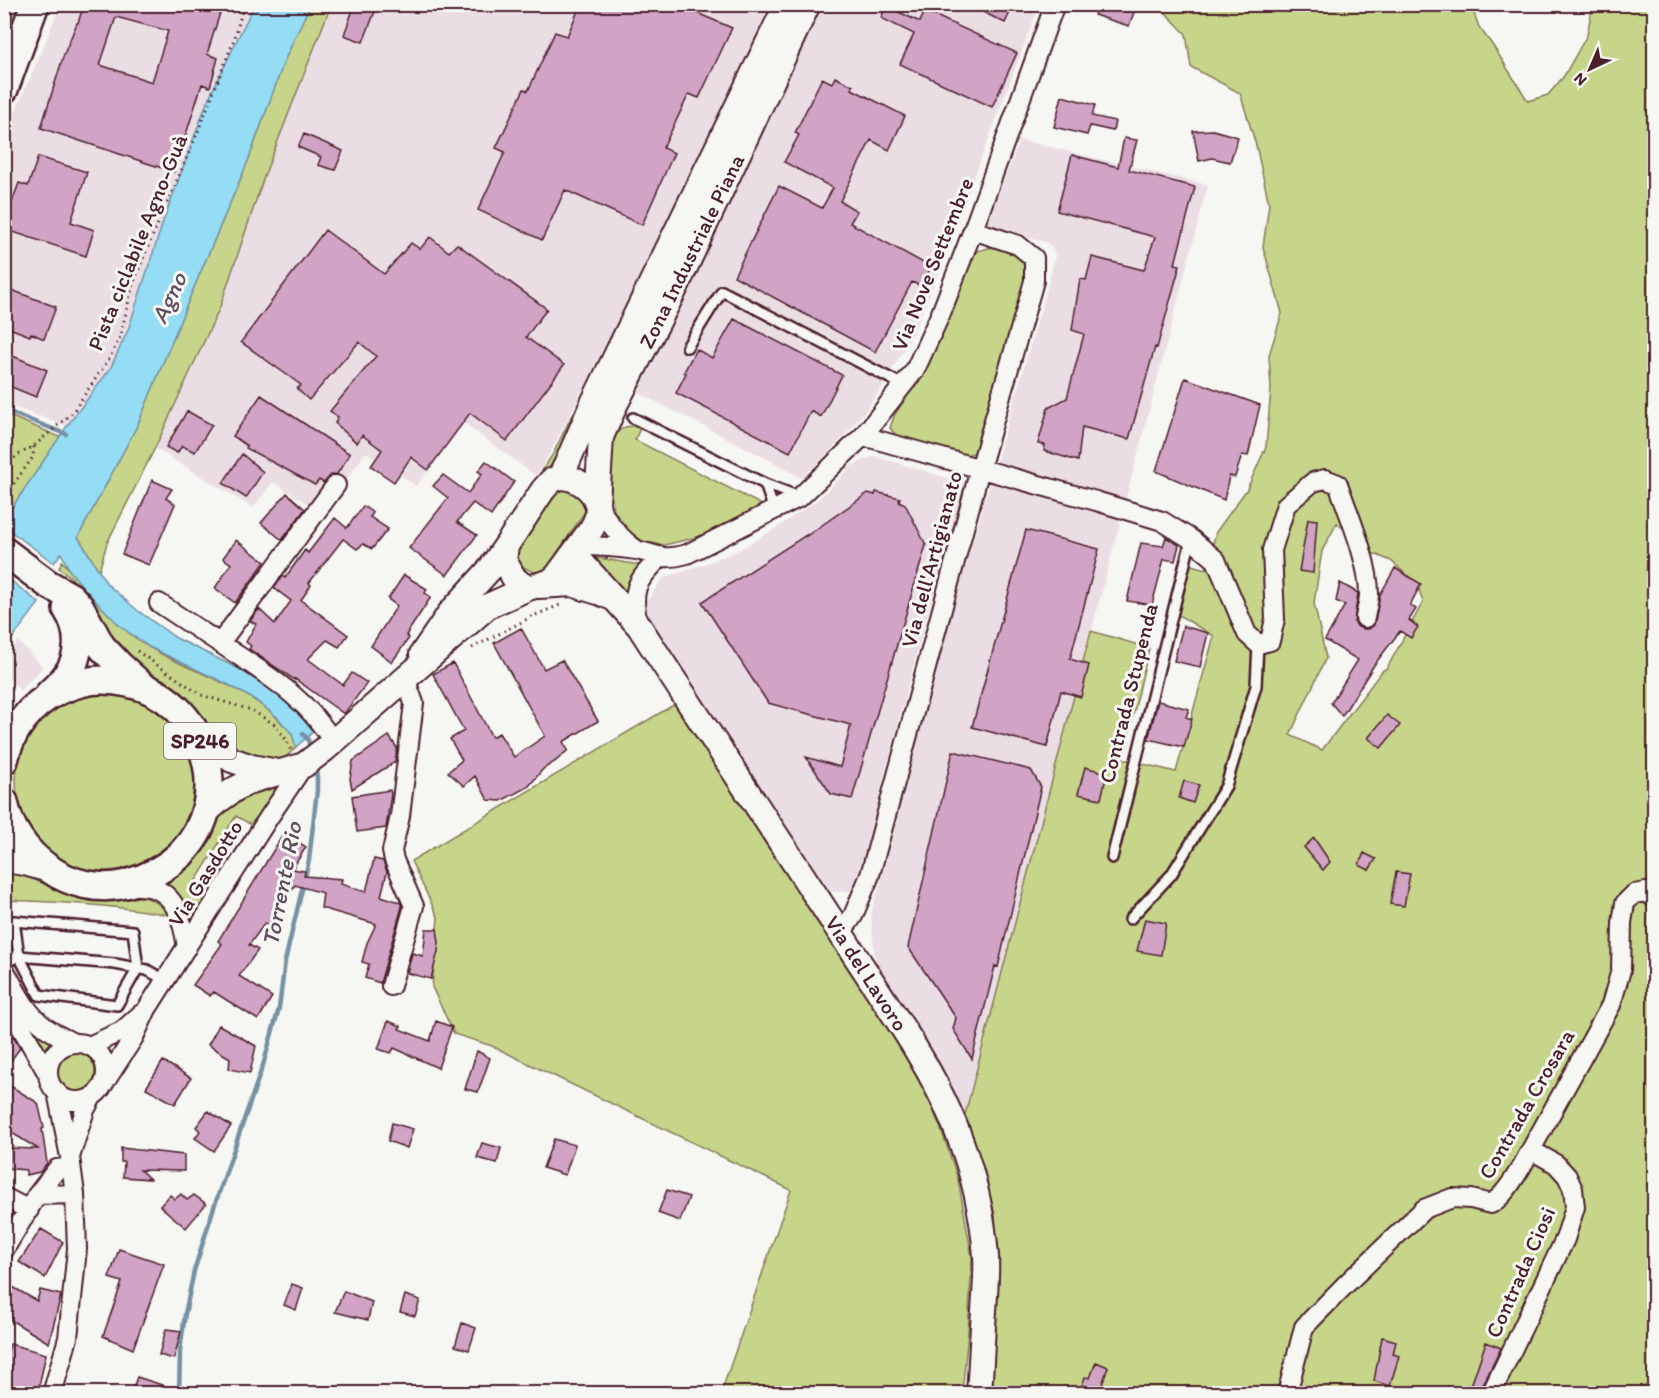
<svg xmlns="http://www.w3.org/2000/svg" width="1659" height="1398" viewBox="0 0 1659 1398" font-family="Itim,sans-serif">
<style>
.built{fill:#ebdde4}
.green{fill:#c6d589;stroke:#887a5a;stroke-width:1.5;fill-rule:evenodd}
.water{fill:#94ddf5;stroke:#7691a4;stroke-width:1.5}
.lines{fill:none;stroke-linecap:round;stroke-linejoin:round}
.stream{stroke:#7691a4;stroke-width:4.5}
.building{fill:#d1a3c5;stroke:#4a1f2b;stroke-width:1.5;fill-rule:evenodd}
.lane-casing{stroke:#4a1f2b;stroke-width:14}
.street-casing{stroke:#4a1f2b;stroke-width:22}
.secondary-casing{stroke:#4a1f2b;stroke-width:28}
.primary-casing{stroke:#4a1f2b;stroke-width:32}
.path{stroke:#4a1f2b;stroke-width:3;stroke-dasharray:1.5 4.5;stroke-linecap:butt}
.lane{stroke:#f6f6f2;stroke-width:9}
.street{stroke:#f6f6f2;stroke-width:18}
.secondary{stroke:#f6f6f2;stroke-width:24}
.primary{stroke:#f6f6f2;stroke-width:27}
.labels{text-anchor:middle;stroke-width:6;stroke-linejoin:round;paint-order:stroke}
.shield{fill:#f6f6f2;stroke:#7e6067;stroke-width:1.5}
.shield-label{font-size:21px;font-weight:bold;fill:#4a1f2b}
.street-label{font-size:22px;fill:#4a1f2b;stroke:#f6f6f2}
.water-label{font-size:24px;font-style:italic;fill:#5c4e5e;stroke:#f6f6f2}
</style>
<rect width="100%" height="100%" fill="#f6f6f2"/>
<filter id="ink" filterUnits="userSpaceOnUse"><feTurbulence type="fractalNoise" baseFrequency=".0167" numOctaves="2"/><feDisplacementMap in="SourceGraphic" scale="12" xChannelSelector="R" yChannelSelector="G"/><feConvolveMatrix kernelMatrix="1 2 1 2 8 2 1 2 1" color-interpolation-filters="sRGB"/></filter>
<g filter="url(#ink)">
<path class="built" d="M5,5H25L5,56Z
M60,5H254L207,102L163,222L128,330L110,369L67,426L5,404L4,138L44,46Z
M331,5H771L691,179L628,312L611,336L545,462L536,476L464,423L416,486L366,452L323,513L273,482L253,508L155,448L220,307L265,174Z
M823,5H1039L932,289L912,335L883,386L865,411L847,433L822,459L801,478L781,466L635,391L678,310Z
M1020,140L1208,185L963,1122L935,1055L875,960L871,915L885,866L944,639L1047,289L1055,255L1052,247L1046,242L985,228Z
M874,456L967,484L922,633L863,858L852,891L831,892L756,786L644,612L647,601L663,578L702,565L737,551L775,529L819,499L851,466Z
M18,641L43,667L20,690L4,674L5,655Z"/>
<path class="green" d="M310,5H331L265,174L220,307L155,448L107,543L99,571L78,537L138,424L192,292L248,161L285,59Z
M1154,5H1471L1479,27L1493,46L1528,101L1548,95L1564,76L1587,35L1592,9L1596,5H1654V1393H989L999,1270L995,1215L984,1171L972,1136L963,1122L1091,631L1149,648L1123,759L1176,772L1214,636L1170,610L1171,602L1180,562L1206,569L1216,532L1247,489L1266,447L1271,389L1269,355L1282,313L1263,247L1269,204L1256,145L1240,93L1191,67L1186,34L1159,6ZM1337,523L1370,552L1391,561L1417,584L1423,602L1387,668L1382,671L1322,750L1290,735L1326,658L1314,603L1322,551Z
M993,247C1013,254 1026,255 1026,279L979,447L973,453L964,456L899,439L890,428L894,416L916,382L968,265L977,251Z
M5,414L60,437L5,518Z
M571,417L574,429L556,465L540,474L553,454Z
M633,426L640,428L635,440L764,506L705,535L665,545L644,542L628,531L615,516L609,482L610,441L616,433L625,427Z
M562,489L572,490L584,499L586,510L547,568L542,571L534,572L523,567L518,560V544L554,493Z
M598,558L646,566L627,596L589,559Z
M62,561C89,592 113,625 149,647C193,674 247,685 283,724C286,727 290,730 292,734C294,737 295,743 296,747L284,759L254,762L208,728L192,702L177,690L129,663L71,577L59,568Z
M16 782a89 89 0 1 1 178 0a89 89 0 1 1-178 0Z
M675,704L915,1067L941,1129L958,1179L972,1257L968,1333L962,1393H721L791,1190L492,1046L454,1034L432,987L438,917L411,861Z
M282,786L266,808L250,824L236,816L190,890L203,901L189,925L159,884L219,812L236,798L261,789Z
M12,873C34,874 48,889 69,895C82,899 97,900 111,899C139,897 149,891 169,915C115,905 60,902 5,900V876Z
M25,1021L59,1045L51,1049L47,1061Z
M55 1072a20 20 0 1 1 40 0a20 20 0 1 1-40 0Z"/>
<path class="water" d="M254,5H310L285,59L248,161L192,292L138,424L78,537L107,584L137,610L176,638L239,669L272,690L295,709L313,732L296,747L292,734L277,717L255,700L227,684L149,647L120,626L87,592L70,571L61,553L54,563L5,527V518L67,426L110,369L128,330L163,222L207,102Z
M5,576L39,603L5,648H4Z"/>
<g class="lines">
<path class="stream" d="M4,410L66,434
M303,734L308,740L311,750
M179,1394L180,1351L185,1314L194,1271L213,1210L264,1062L279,1008L285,961L309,860L317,790V777L315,767"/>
</g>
<path class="building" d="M84,4H190L220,13L207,54L218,58L210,87L202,84L174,172L41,128L64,54L77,23H78ZM116,17L168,31L152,82L100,65Z
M355,4H378L363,42L344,35Z
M581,4H676L732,28L699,98L689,94L663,148L674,153L642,225L565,190L542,240L478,210L505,152L496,148L524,89L528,91L555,32L567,36Z
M967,4H1014L1005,23Z
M1098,4H1137L1129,26L1094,15Z
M886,6L920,22L925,11L1017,53L992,107L900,64L914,34L881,18Z
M835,77L853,86L852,89L905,116L889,150L871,140L840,201L857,211L850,223L931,267L921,286L912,282L875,352L734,276L779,186L822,208L833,188L784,162L799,135L795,133L822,78L832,83Z
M1062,96L1095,105L1092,116L1115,121L1113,131L1090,126L1087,135L1054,127Z
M1213,130L1238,137L1230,162L1212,158L1199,161L1193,131Z
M304,134L343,151L335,170L318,165L321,157L298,147Z
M1124,138L1137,140L1129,170L1195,187L1175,264L1180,265L1157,348L1155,347L1129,439L1082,427L1078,461L1044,451L1045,445L1038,444L1048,408L1067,398L1084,334L1072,330L1080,279L1086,280L1092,257L1144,270L1155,237L1057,211L1072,155L1118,167Z
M38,157L87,172L71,222L94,230L86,256L4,229V224L19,183L28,186Z
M325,230L384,274L411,243L420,249L430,237L449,252L457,244L547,309L526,337L564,365L507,441L470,413L428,470L411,457L394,482L371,466L382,450L362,435L357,443L335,423L338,417L330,411L376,356L359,342L309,400L297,389L301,385L241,342Z
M9,289L56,307L44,339L31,333L30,336L4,326V302Z
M734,319L842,375L821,417L811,411L790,452L676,393L686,373L684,372L696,349L712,358Z
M10,355L47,370L36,397L4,384V362Z
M1185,378L1260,405L1248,456L1242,455L1235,477L1229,476L1224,500L1156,471Z
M261,395L350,454L337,474L331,475L324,483L319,480L315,485L246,448L247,446L233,436Z
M187,411L212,425L195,452L182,446L177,453L166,447Z
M242,454L263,472L246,498L223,483Z
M486,461L514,482L491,516L473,503L457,522L477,535L447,575L409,548L448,498L433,486L443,475L468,493L482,474L478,471Z
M152,480L172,489L166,498L175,504L149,565L122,554Z
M876,492L900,498L899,501L905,504L926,545L852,799L831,794L806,757L840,767L851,725L768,703L702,602L806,535L805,537L868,493L875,495Z
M287,493L305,509L282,540L261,523Z
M363,506L373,513L370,517L388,529L372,549L363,544L357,549L343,539L309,583L311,585L301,600L348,635L339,647L327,640L308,659L343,685L352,673L367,683L344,714L295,679V680L249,649L251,646L246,642L256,624L250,621L259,609L275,624L291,601L274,588L283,576L285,578L305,550L308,553L335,518L347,528Z
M1308,519L1317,520L1313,573L1299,571Z
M1026,530L1099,549L1070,659L1089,665L1081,697L1061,691L1047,747L972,727Z
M1166,537L1179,545L1175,561L1164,559L1152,605L1127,601L1141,543L1163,546Z
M236,540L265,562L235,603L215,588L231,564L223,558Z
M1395,568L1421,584L1410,605L1416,609L1409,620L1418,627L1411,638L1400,631L1374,665L1342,716L1331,703L1358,660L1325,640L1345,605L1336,601L1340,583L1358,593L1354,622L1358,627L1364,629H1369L1374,625L1380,595Z
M404,575L427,589L425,593L431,597L406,635L409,638L392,662L371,646L397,606L388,599Z
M1183,626L1208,633L1200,667L1174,661Z
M521,628L544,669L562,660L598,721L563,742L568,750L556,761L543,769L529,786L501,801L488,800L475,776L464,786L448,772L462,760L450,739L464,731L433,674L453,663L492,737L499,733L514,757L545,736L494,643Z
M1158,701L1189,709L1186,717L1192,719L1184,747L1148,739Z
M1387,715L1400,725L1381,748L1368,738Z
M389,736L397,748L395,762L352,789L350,779L353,761Z
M953,751L1031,770L1041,787L998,967L995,966L972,1059L953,1029L956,1018L908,947Z
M1085,767L1107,773L1101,799L1078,794Z
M1184,781L1199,785L1193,803L1179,798Z
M390,790L391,794L386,828L357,832L352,796Z
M284,833L306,847L292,869L305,871L304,876L342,879L341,884L366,892L374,859L383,861L387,872L381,896L400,902L402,907L380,983L365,978L369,964L362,962L367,943L376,924L321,908L323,893L295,885L269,925L265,923L249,945L258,950L239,976L272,997L258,1020L214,992L210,996L193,985L222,944L218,941Z
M1314,838L1330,862L1323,870L1304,847Z
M1364,853L1376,859L1369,870L1359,865Z
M1396,872L1410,874L1404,906L1390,904Z
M1145,919L1166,923L1161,955L1137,951Z
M426,929H437L439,942L438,951L431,979L407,973L412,953L423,956Z
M4,1021L20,1048L4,1070Z
M388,1021L401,1026L399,1029L430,1041L436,1021L452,1027L438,1068L394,1048L391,1053L378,1049Z
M219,1025L256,1046L250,1073L229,1069L230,1058L208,1045Z
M477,1051L490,1058L478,1092L465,1089Z
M163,1061L191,1078L175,1104L146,1088Z
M4,1082L38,1103L44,1128L42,1129L47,1163L40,1172L26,1175V1170L4,1168V1148L38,1149L4,1128Z
M208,1111L231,1126L214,1151L195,1138L200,1131L196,1127Z
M392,1123L413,1129L407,1148L388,1141Z
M554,1139L575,1145L565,1175L543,1168Z
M482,1143L501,1148L497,1163L477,1158Z
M121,1148L184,1155V1171L140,1170L150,1179L123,1177L124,1162H121Z
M667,1190L689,1197L680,1221L658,1213Z
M181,1194L187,1200L194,1195L206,1204L186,1228L160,1206L170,1195L175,1199Z
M41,1229L63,1242L45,1278L19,1262Z
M119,1249L164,1264L133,1349L103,1336L122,1282L109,1278Z
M4,1282L37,1301L40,1290L61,1295L49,1343L4,1316Z
M292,1284L303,1288L296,1310L284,1305Z
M344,1291L372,1302L368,1320L335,1312Z
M405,1295L420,1300L415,1316L400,1312Z
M462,1323L476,1328L469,1350L455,1346Z
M166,1329L181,1331L174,1359L159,1355Z
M1382,1337L1396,1341L1393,1354L1399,1356L1390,1386L1374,1381Z
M1486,1342L1501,1348L1481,1389L1471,1386Z
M10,1344L46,1354L38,1391L4,1384V1365Z
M1096,1362L1108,1367L1099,1394H1079L1085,1377L1090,1378Z
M137,1377L181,1391V1394H131Z"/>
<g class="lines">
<g class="lane-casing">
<path id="lane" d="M687,347L722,291L903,385
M633,418L765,484
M774,510L765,484L797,496
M1112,858L1191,539
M1130,919L1171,875L1226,786L1256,686L1258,644
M14,921L133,931L138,968L117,1005L39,995L19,956Z
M4,963L19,956L115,964L147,970L165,980"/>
</g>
<g class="street-casing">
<path id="street" d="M863,436L1096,501L1162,521L1191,539L1216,560L1247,634L1258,644L1270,641L1275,619L1272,550L1286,505L1313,482L1325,479L1338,484C1349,515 1369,562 1369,594C1369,602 1366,610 1365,618
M597,503C608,522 619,538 637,550
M579,546C598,546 617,547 636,550C659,555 662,561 687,554L800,497L863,436L915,370L941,313L973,230L1055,4
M159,603C184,620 209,636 233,652C272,678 309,701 333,742
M638,625C631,590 635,582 660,558
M220,643L336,485
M130,885C136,886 143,886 149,887C177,893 183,923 187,947
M841,933L853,916L870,875L980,469L1034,281V258L1018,245L973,230
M4,969C16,990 25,1012 45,1027C53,1033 64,1038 74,1043
M391,986L414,906L394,860L392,851L400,816L414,703L405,678
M4,998L48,1074
M48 1072a29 29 0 1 1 58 0a29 29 0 1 1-58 0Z
M89,1046L122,1031L141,1014
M103,1085L134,1037L147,1009L269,817L304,765
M71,1154L85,1110L92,1097
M37,1195L75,1194
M4,1197L29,1210
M4,1250L37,1195L57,1169L71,1167
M52,1394L68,1338L77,1249L75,1194L70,1157L57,1092
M1287,1394L1304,1327L1345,1285L1424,1209L1452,1198L1471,1199L1491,1204C1505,1195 1513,1180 1522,1166L1611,1005L1621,970L1622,923L1625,903L1634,894L1646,892L1654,898
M1491,1394L1565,1239L1575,1207L1573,1189L1567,1176L1556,1164L1531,1150"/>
</g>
<g class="secondary-casing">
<path id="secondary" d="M560,477L567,463L592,405L787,4
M560,477C575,477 593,488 597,504C600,512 596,521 592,528L556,577L549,582L528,588L521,584L514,578L504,560L506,546L543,490L551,481Z
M597,503L601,437L616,403L676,287L808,4
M574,554L639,626L659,657L904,1030C950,1102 979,1170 986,1256C987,1274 985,1293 984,1311C982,1339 981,1366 979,1394
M539,586L572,584L601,593L610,597
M422,654L450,613L490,569L506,546
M197,734L232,760L252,767L278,772
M205,813L221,799L235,789L251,781L304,765L325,749L488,606L528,588
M4,860L25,863L52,871"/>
</g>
<g class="primary-casing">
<path id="primary" d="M4,89L35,4
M4,551L48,584L71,597L80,607L101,646L119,665L141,685
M49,694C55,688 61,683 66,676C82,656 80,629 67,609
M4,760C11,730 30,705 58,691C83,680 101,677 128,683C204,698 237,797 181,854C165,869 147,878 126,884C71,898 14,855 4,802"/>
</g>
<path class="path" d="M8,119L12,107
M4,473L16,456L34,446L72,413L109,359L120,337L133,284L147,249L197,134L235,37L244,4
M4,499L7,493L33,457L34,446
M472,648L533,616L560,605
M137,651L201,695L251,710L274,724L288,742L291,751"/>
<use href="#lane" class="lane"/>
<use href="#street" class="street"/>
<use href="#secondary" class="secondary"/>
<use href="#primary" class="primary"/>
</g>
</g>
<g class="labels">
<rect class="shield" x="164" y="723" width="72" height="36" rx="4.5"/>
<g class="shield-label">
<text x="200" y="748">SP246</text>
</g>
<g class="street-label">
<text transform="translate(137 242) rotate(-68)" y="8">Pista ciclabile Agno-Guà</text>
<text transform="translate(691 251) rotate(-64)" y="8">Zona Industriale Piana</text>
<text transform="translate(932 264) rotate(-68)" y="8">Via Nove Settembre</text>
<text transform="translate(931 559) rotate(-75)" y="8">Via dell'Artigianato</text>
<text transform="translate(1128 693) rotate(-76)" y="8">Contrada Stupenda</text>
<text transform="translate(205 873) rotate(-58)" y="8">Via Gasdotto</text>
<text transform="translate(867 973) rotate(57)" y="8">Via del Lavoro</text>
<text transform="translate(1526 1104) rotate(-60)" y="8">Contrada Crosara</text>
<text transform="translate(1520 1272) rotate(-66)" y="8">Contrada Ciosi</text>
</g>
<g class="water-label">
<text transform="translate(169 298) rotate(-65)" y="8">Agno</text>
<text transform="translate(282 884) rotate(-79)" y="8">Torrente Rio</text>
</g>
</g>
<rect width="1659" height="1398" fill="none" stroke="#f6f6f2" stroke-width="24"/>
<rect x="12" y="12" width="1635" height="1374" fill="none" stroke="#4a1f2b" stroke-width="2" filter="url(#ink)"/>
<g transform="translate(1590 69) rotate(224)" stroke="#f6f6f2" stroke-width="4.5" paint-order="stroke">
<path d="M0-4.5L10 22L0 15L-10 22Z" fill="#4a1f2b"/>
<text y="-9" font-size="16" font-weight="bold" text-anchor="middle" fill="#4a1f2b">N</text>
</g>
</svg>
